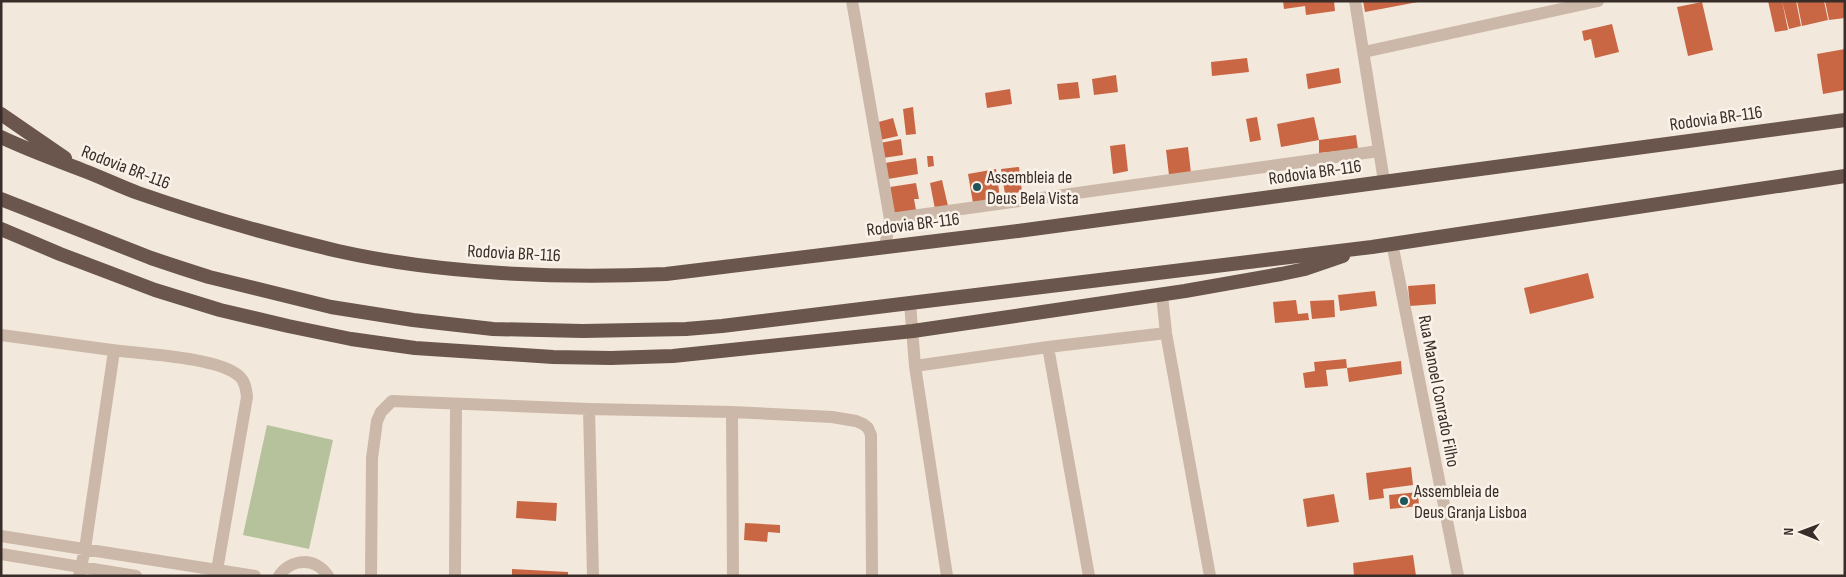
<svg xmlns="http://www.w3.org/2000/svg" width="1846" height="577" viewBox="0 0 1846 577" font-family="'Sofia Sans Condensed',sans-serif">
<style>
.green{fill:#b5c29c}
.building{fill:#c96744}
.lines{fill:none;stroke-linecap:round;stroke-linejoin:round}
.minor{stroke:#cbb8a8;stroke-width:12}
.tertiary{stroke:#cbb8a8;stroke-width:12}
.trunk{stroke:#6a564c;stroke-width:14}
.poi-dot{fill:#1d555a;stroke:#faf2e9;stroke-width:2}
.labels{text-anchor:middle;stroke-width:5;stroke-linejoin:round;paint-order:stroke}
.street-label{font-size:18px;fill:#382d28;stroke:#faf2e9}
.poi-label{font-size:18px;fill:#382d28;stroke:#faf2e9;text-anchor:start}
</style>
<rect width="100%" height="100%" fill="#f3e8dc"/>
<path class="green" d="M267,425L333,440L309,549L243,535Z"/>
<path class="building" d="M1283,1H1334L1335,11L1306,15L1305,6L1284,9Z
M1363,1H1418V2L1365,12Z
M1768,1H1782L1788,30L1775,32Z
M1782,1H1796L1801,26L1789,29Z
M1797,1H1824L1828,20L1802,26Z
M1825,1H1845V18L1829,20Z
M1702,2L1713,50L1688,56L1677,7Z
M1612,24L1619,52L1595,58L1591,39L1584,41L1582,31Z
M1845,49V90L1823,94L1817,54Z
M1247,58L1249,72L1212,76L1211,62Z
M1339,68L1341,83L1308,89L1306,74Z
M1116,75L1118,92L1094,95L1092,79Z
M1078,82L1080,98L1059,100L1057,84Z
M1010,89L1012,104L987,108L985,93Z
M913,107L916,134L906,135L903,109Z
M1257,117L1261,140L1250,142L1246,119Z
M1314,117L1319,140L1281,147L1277,124Z
M893,118L898,136L880,140L875,123Z
M1356,135L1358,149L1319,153V140Z
M901,139L903,155L883,158L880,143Z
M1125,144L1128,171L1113,174L1110,146Z
M1188,147L1191,173L1169,175L1166,150Z
M927,156H933L934,166L928,167Z
M916,158L918,174L888,179L885,163Z
M1019,167L1022,192L1005,194L1001,169Z
M996,169L1000,198L973,203L968,174Z
M942,180L948,206L935,209L930,183Z
M916,183L919,199H914L916,210L894,214L890,187Z
M1588,273L1594,298L1530,314L1524,288Z
M1435,284L1436,304L1410,306L1408,286Z
M1375,291L1377,306L1340,311L1338,295Z
M1296,300L1298,314L1308,313L1309,320L1275,323L1273,302Z
M1334,300L1335,317L1312,319L1310,301Z
M1346,359L1347,368L1326,370L1328,386L1305,388L1303,373L1315,371L1314,362Z
M1401,361L1402,374L1349,382L1347,368Z
M1411,467L1413,485L1383,489L1384,498L1369,500L1366,473Z
M1418,492L1419,506L1390,509L1389,495Z
M1334,494L1339,522L1307,527L1303,499Z
M517,501L557,503L556,521L516,518Z
M745,523L780,525V533L768,532L767,542L744,540Z
M1413,555L1416,576H1354L1353,563Z
M512,569L568,572V576H512Z"/>
<g class="lines">
<path class="minor" d="M852,1L890,219L885,247
M1364,52L1598,1
M890,219L1379,151
M1392,243L1458,576
M1162,295L1166,333L1210,576
M910,303L915,366L947,576
M1,335C38,340 75,345 112,350C141,354 218,357 239,376C245,381 246,389 247,397L216,576
M1048,347L1089,576
M915,366L1048,347L1166,333
M589,409L593,576
M732,412L733,576
M1,536L255,576
M1,554L136,576
M79,576L85,549L114,351
M279,576C291,558 316,557 328,576
M371,576L372,458L377,421L381,412L392,401L589,409L732,412L832,417L856,421L863,424L868,428L871,435L872,576
M455,576L456,405"/>
<path class="tertiary" d="M1355,1L1384,181"/>
<path class="trunk" d="M1,114L65,158
M1,137C28,150 54,159 82,170C101,177 119,186 138,193C204,216 270,235 338,251C441,274 561,279 666,274L1018,231L1845,120
M1,199L151,258L181,268L209,277L331,307L413,320L493,329L583,331L686,329L722,326L910,303L1372,247L1845,176
M1,229L60,254L155,290L220,310L288,326L351,339L415,348L553,357L611,358L673,356L913,331L1185,291L1281,274L1305,269L1343,256"/>
</g>
<g class="poi-dot">
<circle cx="977" cy="187" r="5"/>
<circle cx="1404" cy="501" r="5"/>
</g>
<g class="labels">
<g class="street-label">
<text transform="translate(1716 118) rotate(-8)" y="6">Rodovia BR-116</text>
<text transform="translate(126 167) rotate(21)" y="6">Rodovia BR-116</text>
<text transform="translate(1315 172) rotate(-8)" y="6">Rodovia BR-116</text>
<text transform="translate(913 224) rotate(-7)" y="6">Rodovia BR-116</text>
<text transform="translate(514 253) rotate(3)" y="6">Rodovia BR-116</text>
<text transform="translate(1439 391) rotate(79)" y="6">Rua Manoel Conrado Filho</text>
</g>
<g class="poi-label">
<text x="987" y="183">Assembleia de<tspan x="987" dy="21">Deus Bela Vista</tspan></text>
<text x="1414" y="497">Assembleia de<tspan x="1414" dy="21">Deus Granja Lisboa</tspan></text>
</g>
</g>
<rect width="1846" height="577" fill="none" stroke="#382d28" stroke-width="5"/>
<g transform="translate(1801 532) rotate(271)" stroke="#faf2e9" stroke-width="4" paint-order="stroke">
<path d="M0-4L9 19L0 12L-9 19Z" fill="#382d28"/>
<text y="-8" font-size="14" font-weight="bold" text-anchor="middle" fill="#382d28">N</text>
</g>
</svg>
